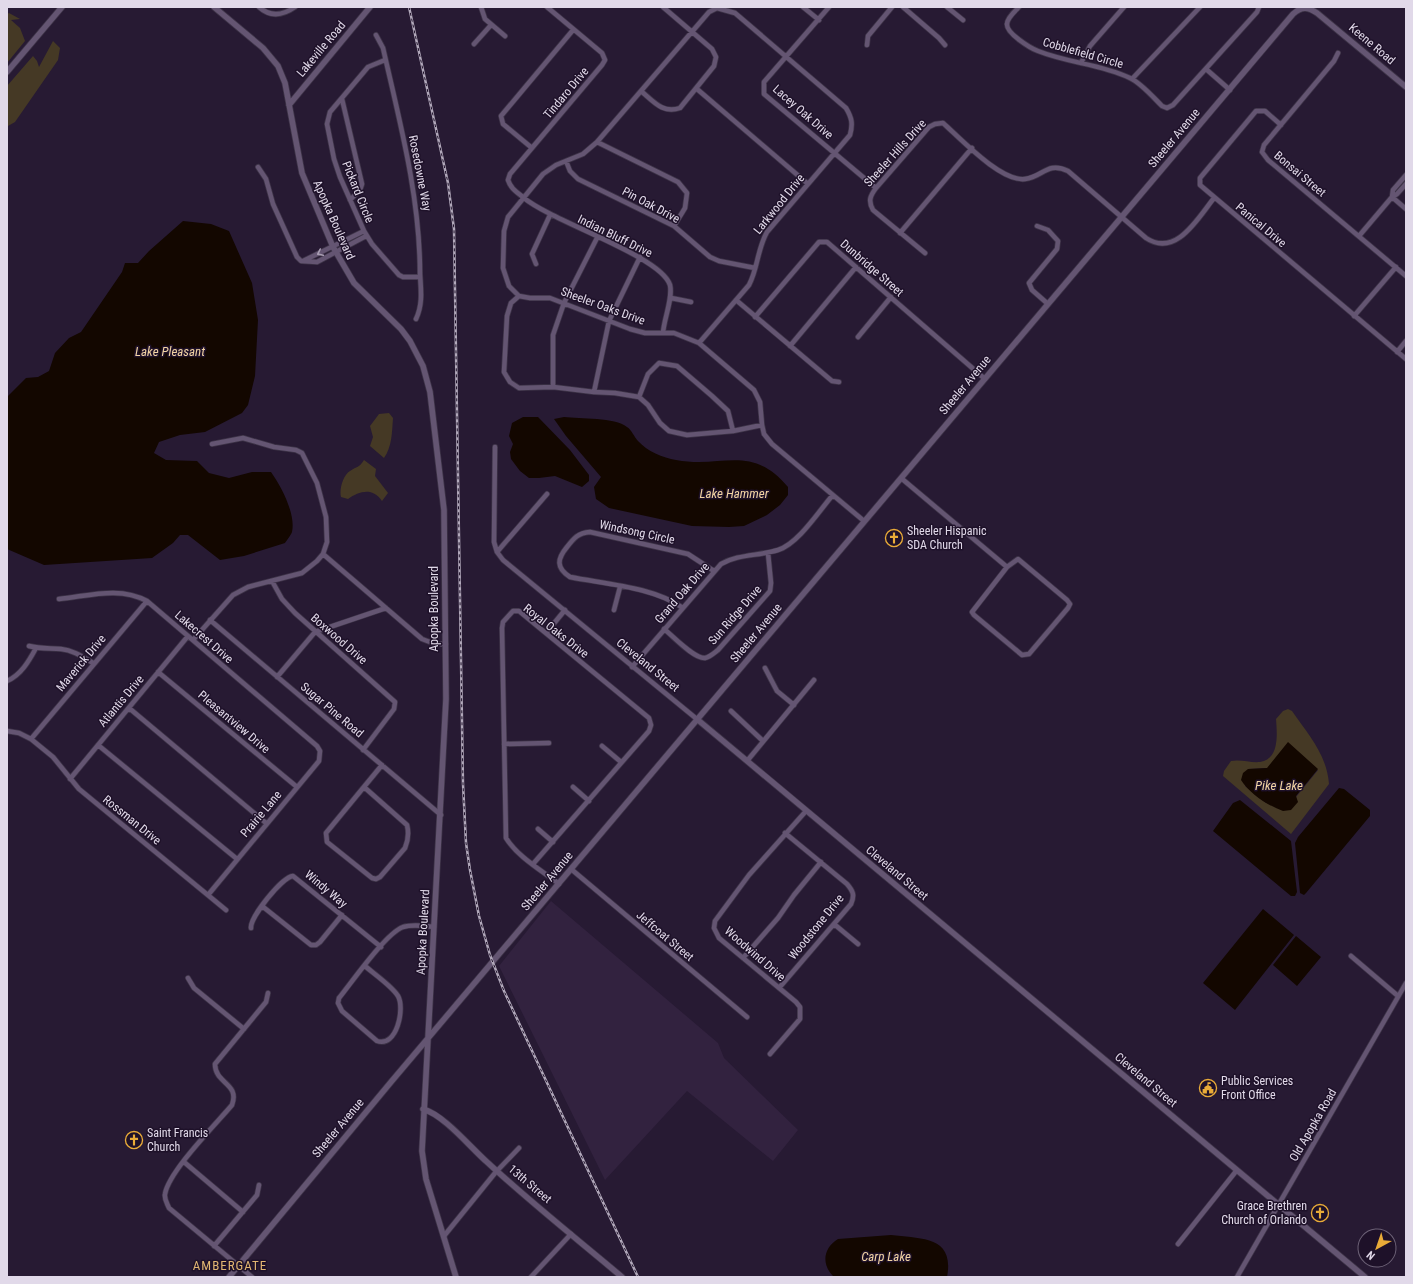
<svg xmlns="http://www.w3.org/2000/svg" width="1413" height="1284" viewBox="0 0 1413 1284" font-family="'Roboto Condensed',sans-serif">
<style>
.built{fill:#32223f}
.green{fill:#453925;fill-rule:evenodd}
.water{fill:#130700}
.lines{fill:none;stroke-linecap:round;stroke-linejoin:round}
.minor-casing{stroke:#3e3448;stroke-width:6}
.tertiary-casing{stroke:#3e3448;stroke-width:7}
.minor{stroke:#645572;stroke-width:4.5}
.tertiary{stroke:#645572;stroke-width:5.5}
.rail-casing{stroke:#b2a9bb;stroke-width:2.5}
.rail{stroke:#1e1129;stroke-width:1;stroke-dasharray:3;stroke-linecap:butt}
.oneway{stroke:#a99eb3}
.labels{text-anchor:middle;stroke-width:3;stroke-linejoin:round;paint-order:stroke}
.street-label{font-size:12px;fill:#e1d9e9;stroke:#1e1129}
.poi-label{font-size:12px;fill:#e1d9e9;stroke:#1e1129;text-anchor:start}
.water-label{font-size:13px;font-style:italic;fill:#f3d4a4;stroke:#1e1129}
.neighbourhood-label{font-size:13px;letter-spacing:1px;fill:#e1b672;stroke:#1e1129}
</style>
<rect width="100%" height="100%" fill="#271a33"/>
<path class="built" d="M551,901L718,1043L724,1058L798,1130L773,1161L687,1091L605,1180L499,966Z"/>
<path class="green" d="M9,13L20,19L11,20L20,28L25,41L7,63V14Z
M53,41L60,48L58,60L15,122L8,126L7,86L33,56L37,61L39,67Z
M389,413L393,418C392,432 392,447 384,458L370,446L373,437L370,426L379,414Z
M364,460L376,469L375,476L388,493L382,501C373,487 359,491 348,499L341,497C339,490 343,475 350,471C357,466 359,468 364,460Z
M1288,709L1292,711C1308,734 1327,755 1329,784L1291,834L1223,776L1224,771L1231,761C1241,759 1250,763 1260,762C1280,759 1277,733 1276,719L1283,711ZM1267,768L1318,770L1296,797L1266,803L1245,786L1248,769Z"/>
<path class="water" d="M183,221L211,224L229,231L252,283L258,320L255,376L248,405L242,413L205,432L180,435L159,442L154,453L166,460L197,461L209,473L229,478L252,472H271C281,486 296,514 292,532C291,535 287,540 285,543L244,556L220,560L188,535H180L173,543L152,558L44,565L7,549V397L26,378L38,377L49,371L55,353L69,338L81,332L122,272L125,263H138L149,251Z
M523,417H538L570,450L589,475V481L582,487L555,476L539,478H529L520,471L511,459L510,452L513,444L509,436L512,423Z
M564,417C580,419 615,417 627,427C632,430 634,437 638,441C647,451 663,458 676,460C722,469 751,443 788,487V495L780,505L767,515L744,526L729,527L692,526L609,508L596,499L594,487L601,477L566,436L554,419Z
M1288,742L1318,769L1296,796L1298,802L1291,810L1283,811C1267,805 1250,794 1241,780L1243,773L1248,769L1267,768Z
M1339,788L1344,789L1370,810V816L1306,893L1304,895L1300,893L1295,843L1298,837Z
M1240,800L1291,841L1297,892L1295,896H1291L1213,831L1233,803Z
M1263,909L1294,935L1235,1010L1203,983Z
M1296,936L1321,957L1297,986L1273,965Z
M891,1235C920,1239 955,1235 947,1277H834C821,1265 823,1248 838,1239Z"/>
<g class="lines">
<g class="minor-casing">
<path id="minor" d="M259,7C270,17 282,16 295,7
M481,7L485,19L505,36
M547,7L602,53L605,60L602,65L510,174L508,180C511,189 517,192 524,198C553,222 661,256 670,285C673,299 664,318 663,333
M803,7L819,20
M829,7L764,82V94L876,188
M903,7L939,38L945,45
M947,7L963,20
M1019,7C1015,11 1007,18 1007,24C1006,33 1030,48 1038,51C1068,63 1101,64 1130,78C1141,83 1153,97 1162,106L1167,108L1173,105L1257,12L1259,7
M376,35L383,48C400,123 420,197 420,274C421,290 423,304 416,319
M474,44L491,25
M867,45L868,36L892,7
M1338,53L1334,61L1264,145L1262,152L1268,160L1406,276
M385,60L368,67L330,112L327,124L334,159L340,177L364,231L372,244L399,275L403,277H420
M1081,63L1090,46L1124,7
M1206,69L1230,90
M1132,79L1200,7
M697,89L808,184
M641,91C654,102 663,114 680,108L714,66L716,57L712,49L663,7
M342,99L362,184L360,190L350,200
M1281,125L1265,111H1256L1200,178V185L1406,359
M597,142L678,182L687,193L685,208L674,226
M532,148L503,124L501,116L573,30
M566,161L570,171L578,179L674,226L710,257L719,261L755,268
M258,167L266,179L273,204L297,257L301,261L317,262L366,236
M1392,197L1393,190L1406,175
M1392,197L1406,209
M1037,226L1048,230L1058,241L1057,249L1029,283L1032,290L1048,304
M900,233L972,148
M1359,236L1392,197L1397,194L1406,184
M925,253L873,210C868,201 870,196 876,188L929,127L935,124L943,123C961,139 1001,182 1025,179C1043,177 1047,161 1068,171L1146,238C1176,258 1198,218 1214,198
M303,261L364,231
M536,264L532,254L550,215
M519,296L511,303L507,316L504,372L510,382L519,388L553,387L594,392L615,393L639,397L648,405L660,423L669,431L687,435L733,431L762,425
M671,298L691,302
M736,300L832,381L839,382
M1354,316L1396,267
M755,317L819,242H827L985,379
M858,337L891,297
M699,343L749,285C758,268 757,250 767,232L850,135C853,124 852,118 846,108L735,13L717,8L709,12L597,142L583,154L556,165L543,174L508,217L504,231L503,268L509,286L519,296L530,298H550L630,329L645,333H674L699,343L754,390L760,402L762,425L764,434L772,444L864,521
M790,346L856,267
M1397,352L1406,341
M553,387V335L564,303L597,238
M594,392L609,321L640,257
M639,397L648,374L659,363L677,366L712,396L728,411L733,431
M495,447L494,542L497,552L503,560L698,720
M901,478L1007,567
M497,552L547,494
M323,554L422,639L435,644H446
M1018,559L1067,600L1070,604L1068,608L1029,654L1022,655L974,615L972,612L1007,567Z
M272,581L282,599L295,613L395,702L394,709L363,750
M59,599C89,596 119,586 147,601L317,746L320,751L319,761L208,895
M683,608C654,587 605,584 570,577C556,568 557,559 567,547C574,538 578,533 590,532L688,554L714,571
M614,610L620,587
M210,620L441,815
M664,629C673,636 694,659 705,658C710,657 714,653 718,650L770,591L771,583L768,553
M546,633L565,610
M193,640L233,595L248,587L302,573L317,561L323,554L327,542L326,517L317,483L302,453L296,450L274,447L243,438L212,444
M29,646C40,649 50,648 61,649C73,650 83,657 93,663
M632,667L721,564C738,554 759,556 778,550C798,544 819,511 832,496
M765,668L777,691L794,705
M158,672L297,787
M277,677L315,632L386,608
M7,681C21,675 29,661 36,648
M129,708L266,823
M731,711L763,741
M7,731L19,733L31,739L53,757L79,789L226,910
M31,739L147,601
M504,744L549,743
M98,745L237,859
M602,746L621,762
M747,761L814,680
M70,779L188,636
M364,787L407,825C409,833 408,841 405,848L380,877L376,879L372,878L327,842L326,833L382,765
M573,787L589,801
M538,829L553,842
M533,864L649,731L651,725L649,718L519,611H513L503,622L502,628L506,838C518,857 541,870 559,884
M571,869L747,1017
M262,906L311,945H316L320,942L342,915
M834,924L858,944
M251,928C250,917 282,877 293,876L381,947
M1351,956L1398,996
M743,958L778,918L794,895L821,862
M365,966C374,974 392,986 398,996C405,1008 397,1048 377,1041L342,1011L338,1003L339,998C352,982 386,933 403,927C413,924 424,926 434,927
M188,978L194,988L244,1029
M779,988L851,904C855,895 853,891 847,884L785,833
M770,1054L800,1019V1007L796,1002L719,938L714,928L715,921L749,875L806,811
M184,1162L243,1212
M444,1236L495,1173L519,1148
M1178,1244L1237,1170
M214,1246L257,1195L259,1185
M252,1277L169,1208C167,1203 164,1199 165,1194C169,1171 216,1124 232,1105C240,1083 215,1084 215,1064L266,1002L268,993
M531,1277L571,1234
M1237,1277L1406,983"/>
</g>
<g class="tertiary-casing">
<path id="tertiary" d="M214,7L263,48L278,66L285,83L302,173L333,247L354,283L401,329L410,341L423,366L430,392L444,510L446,699L422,1151L426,1179L456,1277
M7,72L62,7
M289,105L370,7
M698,720L1365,1277
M423,1109C444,1115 470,1147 487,1162C530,1202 577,1239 622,1277
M229,1277L391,1082L1293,14C1302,6 1308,7 1317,13L1406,87"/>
</g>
<use href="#minor" class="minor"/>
<use href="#tertiary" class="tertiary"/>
<g class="rail-casing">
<path id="rail" d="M409,7L448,183L454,229L463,784L466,843L470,870L479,916L490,955L504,991L638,1277"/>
</g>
<use href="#rail" class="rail"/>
</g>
<defs><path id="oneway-chevron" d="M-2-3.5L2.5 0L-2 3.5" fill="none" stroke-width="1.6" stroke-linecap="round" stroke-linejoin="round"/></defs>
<use class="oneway" href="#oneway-chevron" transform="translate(320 253) rotate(154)"/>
<defs>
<g id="church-ring" transform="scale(0.9)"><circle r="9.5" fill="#1e1129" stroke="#e9ab38" stroke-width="1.5"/><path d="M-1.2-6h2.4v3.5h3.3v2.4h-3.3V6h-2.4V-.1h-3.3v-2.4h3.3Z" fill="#e9ab38"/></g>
<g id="civic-ring" transform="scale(0.9)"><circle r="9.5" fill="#1e1129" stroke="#e9ab38" stroke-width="1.5"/><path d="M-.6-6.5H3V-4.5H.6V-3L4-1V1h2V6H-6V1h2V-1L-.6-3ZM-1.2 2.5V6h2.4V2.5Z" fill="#e9ab38"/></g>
</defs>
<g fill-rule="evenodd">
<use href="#church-ring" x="894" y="538"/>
<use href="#civic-ring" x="1208" y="1088"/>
<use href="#church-ring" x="134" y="1140"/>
<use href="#church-ring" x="1320" y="1213"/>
</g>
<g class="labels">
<g class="street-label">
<text transform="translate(1372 44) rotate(40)" y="4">Keene Road</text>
<text transform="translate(321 49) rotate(-50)" y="4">Lakeville Road</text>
<text transform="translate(1083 53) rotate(16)" y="4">Cobblefield Circle</text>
<text transform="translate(566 93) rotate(-50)" y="4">Tindaro Drive</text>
<text transform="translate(803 112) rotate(41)" y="4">Lacey Oak Drive</text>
<text transform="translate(1174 138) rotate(-50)" y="4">Sheeler Avenue</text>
<text transform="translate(895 153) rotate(-48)" y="4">Sheeler Hills Drive</text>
<text transform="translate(420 173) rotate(79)" y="4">Rosedowne Way</text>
<text transform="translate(1300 174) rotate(40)" y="4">Bonsai Street</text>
<text transform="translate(358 192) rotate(68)" y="4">Pickard Circle</text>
<text transform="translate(779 204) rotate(-51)" y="4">Larkwood Drive</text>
<text transform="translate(651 205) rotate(28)" y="4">Pin Oak Drive</text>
<text transform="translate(334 220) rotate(66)" y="4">Apopka Boulevard</text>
<text transform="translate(1261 225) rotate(40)" y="4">Panical Drive</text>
<text transform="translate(615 236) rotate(26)" y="4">Indian Bluff Drive</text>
<text transform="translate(872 268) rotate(41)" y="4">Dunbridge Street</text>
<text transform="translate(603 306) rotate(20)" y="4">Sheeler Oaks Drive</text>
<text transform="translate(965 385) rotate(-50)" y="4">Sheeler Avenue</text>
<text transform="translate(637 532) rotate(12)" y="4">Windsong Circle</text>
<text transform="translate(682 593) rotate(-49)" y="4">Grand Oak Drive</text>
<text transform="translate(434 609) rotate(-90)" y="4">Apopka Boulevard</text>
<text transform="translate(735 615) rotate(-49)" y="4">Sun Ridge Drive</text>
<text transform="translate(556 631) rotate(38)" y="4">Royal Oaks Drive</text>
<text transform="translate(756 633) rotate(-50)" y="4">Sheeler Avenue</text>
<text transform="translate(204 637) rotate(41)" y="4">Lakecrest Drive</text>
<text transform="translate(339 639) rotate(41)" y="4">Boxwood Drive</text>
<text transform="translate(81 663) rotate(-50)" y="4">Maverick Drive</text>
<text transform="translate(648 665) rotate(39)" y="4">Cleveland Street</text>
<text transform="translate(121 701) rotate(-50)" y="4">Atlantis Drive</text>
<text transform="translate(332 710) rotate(40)" y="4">Sugar Pine Road</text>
<text transform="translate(234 722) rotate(40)" y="4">Pleasantview Drive</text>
<text transform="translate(261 814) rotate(-50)" y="4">Prairie Lane</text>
<text transform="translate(132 820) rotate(39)" y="4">Rossman Drive</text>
<text transform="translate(897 873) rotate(40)" y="4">Cleveland Street</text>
<text transform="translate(547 881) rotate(-50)" y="4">Sheeler Avenue</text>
<text transform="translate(326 889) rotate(40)" y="4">Windy Way</text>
<text transform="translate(816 927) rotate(-51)" y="4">Woodstone Drive</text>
<text transform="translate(423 932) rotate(-87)" y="4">Apopka Boulevard</text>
<text transform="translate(665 936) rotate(40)" y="4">Jeffcoat Street</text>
<text transform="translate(755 954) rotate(41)" y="4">Woodwind Drive</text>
<text transform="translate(1146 1080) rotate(40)" y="4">Cleveland Street</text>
<text transform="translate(1313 1125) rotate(-60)" y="4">Old Apopka Road</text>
<text transform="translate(338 1128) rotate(-50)" y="4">Sheeler Avenue</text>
<text transform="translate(530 1184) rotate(40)" y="4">13th Street</text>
</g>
<g class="poi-label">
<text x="907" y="535">Sheeler Hispanic<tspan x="907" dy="14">SDA Church</tspan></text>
<text x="1221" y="1085">Public Services<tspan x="1221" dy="14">Front Office</tspan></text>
<text x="147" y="1137">Saint Francis<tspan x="147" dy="14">Church</tspan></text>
<text x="1307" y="1210" text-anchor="end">Grace Brethren<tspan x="1307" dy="14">Church of Orlando</tspan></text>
</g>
<g class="water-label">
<text x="170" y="356">Lake Pleasant</text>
<text x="734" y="498">Lake Hammer</text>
<text x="1279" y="790">Pike Lake</text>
<text x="886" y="1261">Carp Lake</text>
</g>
<g class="neighbourhood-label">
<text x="230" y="1270">AMBERGATE</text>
</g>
</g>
<rect width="1413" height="1284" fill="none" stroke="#e1d9e9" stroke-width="16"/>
<g transform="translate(1377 1248) rotate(220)"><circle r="19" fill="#1e1129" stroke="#6c6176"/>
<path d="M0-3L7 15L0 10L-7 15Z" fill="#e9ab38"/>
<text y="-6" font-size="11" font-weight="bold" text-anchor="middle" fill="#e1d9e9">N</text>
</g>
</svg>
